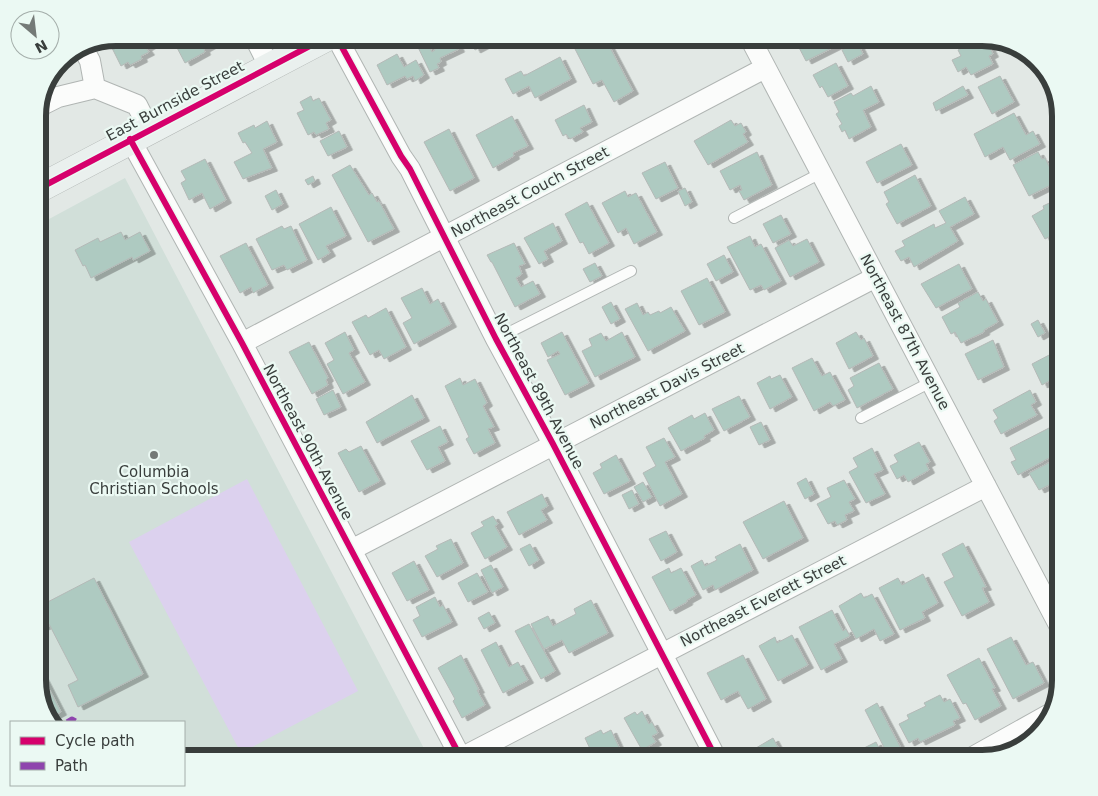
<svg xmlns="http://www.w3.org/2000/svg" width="1098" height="796" viewBox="0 0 1098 796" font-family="'DejaVu Sans',sans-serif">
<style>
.built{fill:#d1dfd9}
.green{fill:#dcd1ee}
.building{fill:#aecac1;stroke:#b4b9b7;filter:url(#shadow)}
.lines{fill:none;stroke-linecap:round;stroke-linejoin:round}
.lane-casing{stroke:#b0b5b3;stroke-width:12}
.street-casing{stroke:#b0b5b3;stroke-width:22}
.secondary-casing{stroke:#b0b5b3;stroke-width:29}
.lane{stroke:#fbfcfb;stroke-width:10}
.street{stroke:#fbfcfb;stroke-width:20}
.secondary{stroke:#eaf0ee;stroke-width:28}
.quiet{stroke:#8e44ad;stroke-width:5;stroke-dasharray:10 5;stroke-linecap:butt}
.cycleway-casing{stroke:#ebf9f3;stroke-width:9}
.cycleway{stroke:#d6006c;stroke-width:6}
.poi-dot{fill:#747a77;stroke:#ebf9f3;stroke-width:2}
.labels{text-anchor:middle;stroke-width:4.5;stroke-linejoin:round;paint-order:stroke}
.street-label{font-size:15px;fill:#393e3c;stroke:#ebf9f3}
.poi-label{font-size:15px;fill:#393e3c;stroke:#ebf9f3}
.rim{fill:none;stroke:#393e3c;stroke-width:6}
</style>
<defs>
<filter id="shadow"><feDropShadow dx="5.5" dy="3" stdDeviation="0" flood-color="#0004"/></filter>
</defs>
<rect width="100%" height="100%" fill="#e2e8e5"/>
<path class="built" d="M125,178L429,758H184V722H51L48,719L38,684V225Z"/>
<path class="green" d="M247,479L358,691L241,753L129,542Z"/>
<path class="building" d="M117,38H149L153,44L146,48L149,52L141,56L142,59L130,65L128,62L121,66L109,42Z
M179,38H212L215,43L204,49L205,52L185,63L174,42Z
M422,38H425L432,52L435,50L429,38H454L459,49L440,58L441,62L437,64L439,68L430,72L415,41Z
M469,38H498L475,50Z
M596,38H605L633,91L614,102L602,80L593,84L575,49Z
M794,38H848V40L806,61Z
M981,38L985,45L988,44L993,54L989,56L993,64L971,75L966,67L958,72L952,60L961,56L958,50Z
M857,42L863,54L848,62L842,50Z
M397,54L404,67L416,60L424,75L415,81L413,76L407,79L405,76L387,85L377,65Z
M560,57L571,79L535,98L529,86L513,94L505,79L521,71L524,76Z
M836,63L848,86L828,97L822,86L820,88L813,75Z
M1000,76L1014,102L992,114L978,87Z
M871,86L879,102L863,110L871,127L849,139L845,130L842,132L839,126L842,124L836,114L839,112L834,102L851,93L853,96Z
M963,86L968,95L936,111L933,103Z
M311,96L313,101L319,98L331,120L326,123L329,129L316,135L314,132L308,135L297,113L304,110L300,102Z
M584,105L592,122L580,128L583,132L570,139L566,134L563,136L555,120Z
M1014,113L1026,135L1033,131L1040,144L1010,160L1003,147L985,157L974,134Z
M512,116L528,146L513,153L514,156L493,168L476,135Z
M731,120L735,126L741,123L746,132L743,134L748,142L708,165L694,141Z
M267,121L277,142L263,149L272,168L243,179L234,162L252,153L245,142L243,143L238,133L254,125L255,128Z
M449,129L474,178L450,191L424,142Z
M339,131L347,147L328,156L320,141Z
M901,144L912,165L877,183L866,162Z
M757,152L772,185L744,200L739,191L742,190L740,185L730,190L720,171Z
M1038,152L1042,159L1045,158L1057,182L1029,196L1013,165Z
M205,159L226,200L210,209L202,193L189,200L181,183L186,180L181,171Z
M665,162L678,188L656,199L642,173Z
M350,165L369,195L372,193L377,202L379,201L394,229L368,242L332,175Z
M915,175L931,206L897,224L886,204L889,202L884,192Z
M313,176L315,181L308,185L305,180Z
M685,188L692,202L685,206L678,191Z
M276,190L283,204L272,210L265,196Z
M625,191L628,197L636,193L657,232L634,244L626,228L618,233L602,203Z
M965,197L974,214L950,227L958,241L914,267L909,257L901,261L895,251L905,246L902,241L934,224L935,228L946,223L939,211Z
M1060,198V231L1045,239L1032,216L1044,209L1043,206Z
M587,202L609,243L589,254L583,242L580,243L565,214Z
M331,207L346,236L326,246L330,253L318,260L299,224Z
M781,215L791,234L773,243L763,224Z
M553,223L562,241L544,251L548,259L539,264L524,238Z
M282,226L284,229L291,226L307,260L287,270L284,265L272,270L256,239Z
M121,232L125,240L140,232L150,251L133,260L132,257L91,278L85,265L83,266L75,250L98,238L100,242Z
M750,236L755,247L761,244L781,281L764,290L761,285L750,290L727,247Z
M807,239L819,262L790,277L775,248L789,240L793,246Z
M246,243L268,285L253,293L251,287L240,293L220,256Z
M514,243L525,264L519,266L522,274L516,278L521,287L533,281L540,294L515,307L492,262H491L487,255Z
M724,255L733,272L716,281L707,264Z
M595,263L602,276L590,282L583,269Z
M959,264L972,289L936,308L921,284Z
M707,278L725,312L699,325L681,291Z
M422,288L430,304L438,299L451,324L414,344L403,323L412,318L401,298Z
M978,292L983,301L986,299L998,322L984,330V332L961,343L955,332L951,334L942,317L960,307L958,303Z
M611,302L620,319L611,324L602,307Z
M637,303L643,315L648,312L650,315L659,311L660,313L671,307L685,331L648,351L625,309Z
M386,308L406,347L384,359L379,350L370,355L352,322L366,315L368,318Z
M1038,320L1045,333L1038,337L1031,324Z
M345,332L354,350L349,353L365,382L343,394L327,364L334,360L325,343Z
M562,332L589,383L565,395L547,360L560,354L558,351L548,357L541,343Z
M622,332L635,357L595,377L582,351L592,346L589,339L601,333L606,341Z
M856,332L861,340L864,338L873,356L849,369L836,343Z
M993,340L1004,367L978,380L965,354Z
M309,342L328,378L326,380L328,385L312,394L289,352Z
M1053,353L1060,367V375L1042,385L1032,364Z
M812,358L822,376L830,372L845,400L833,406L830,402L814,411L792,368Z
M879,363L893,389L857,408L848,390L854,386L850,378Z
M780,375L792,397L770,409L757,383L770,376L771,379Z
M460,378L463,385L475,379L487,403L483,406L494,427L488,429L495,443L474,454L466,439L469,437L445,386Z
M333,390L341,407L324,415L316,399Z
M1030,390L1036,402L1031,405L1037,415L1001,434L994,421L998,418L993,410Z
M412,395L424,418L377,443L366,422Z
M739,396L750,417L724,431L712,409Z
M705,413L714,430L704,436L705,438L681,451L668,428L692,415L694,419Z
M761,422L770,440L759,445L750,427Z
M440,426L448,442L438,447L445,461L427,470L411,441Z
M1049,428L1060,452L1018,475L1011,462L1016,460L1010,448Z
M664,438L675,457L665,462L682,494L660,506L643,473L656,466L646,447Z
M919,442L930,462L926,464L929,470L908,482L904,475L897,479L890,466L898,462L894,455Z
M361,446L380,481L359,492L338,453L346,449L349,452Z
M872,448L883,470L874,474L885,494L866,503L849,472L858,467L853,458Z
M616,455L630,481L604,494L593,473L602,468L600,464Z
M1060,457V490L1057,491L1053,483L1039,490L1029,473Z
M806,478L814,494L805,499L797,483Z
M844,480L855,499L849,502L854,511L845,515L847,520L837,525L835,521L828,524L817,504L831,497L827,488Z
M643,482L652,497L643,502L634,487Z
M632,490L639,504L629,509L622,495Z
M542,494L548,506L541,510L547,520L519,535L507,512Z
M784,501L803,538L763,559L743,522Z
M493,516L498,524L495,526L507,547L485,559L471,533L484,526L481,522Z
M666,531L677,552L661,561L649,539Z
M451,539L463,563L437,577L425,556L438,549L436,546Z
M963,543L986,587L982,588L989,602L962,616L944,582L954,577L942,554Z
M530,544L539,560L529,566L520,549Z
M740,544L753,570L715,590L713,585L703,590L691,566L702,560L705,566L717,560L715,557Z
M414,561L429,590L407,601L392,573Z
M491,565L503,587L492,593L481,570Z
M669,568L671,573L681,568L696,595L687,600V602L670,611L652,577Z
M477,573L488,592L468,602L458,583Z
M923,574L938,603L922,612L925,618L900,630L879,588L898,578L902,585Z
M94,578L143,674L78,707L68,685L78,680L49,624L39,629L38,625V607Z
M861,593L864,598L872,594L894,634L880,641L874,629L856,639L839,606Z
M435,597L440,607L443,605L452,622L422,637L413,620L420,616L416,607Z
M591,600L608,633L569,653L562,640L544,649L531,624L548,616L553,626L576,614L574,609Z
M832,610L843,631L846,629L850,636L834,644L842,659L821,670L799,627Z
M489,612L495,623L484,629L478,618Z
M529,624L555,671L541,679L515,631Z
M792,635L808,665L778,681L759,646L775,637L777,643Z
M1011,637L1026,665L1033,662L1044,683L1013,699L987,649Z
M496,642L509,667L518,662L528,680L503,693L481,650Z
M461,655L479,690H477L485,705L462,718L453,701L455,699L438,668Z
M743,655L766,699L748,709L738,691L721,700L707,673Z
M979,658L995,688L992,689L1001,706L975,720L966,703L963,704L947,675Z
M38,667L61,712L48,719L38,684Z
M940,695L944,702L950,699L960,718L953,721L955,725L920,742L918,738L909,743L899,724L909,719L907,715L926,706L924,703Z
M877,703L902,750L889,757L865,710Z
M642,711L649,724L652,722L658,733L652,736L656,742L642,750L624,718L635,712L637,715Z
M601,730L603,734L611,730L624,758H584L582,755L591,751L585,738Z
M773,738L780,751L767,758H762L756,748Z
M876,742L884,758H841L844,757L843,754L856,748L858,751Z
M570,749L575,758H552Z
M826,750L830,758H811Z"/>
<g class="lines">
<g class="lane-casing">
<path id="lane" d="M734,218L821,173
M496,339L631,271
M861,418L931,382"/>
</g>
<g class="street-casing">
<path id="street" d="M255,38L269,66
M337,38L401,156L410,169L496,339L553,444L716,758
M750,38L1060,627
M84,50L90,61L95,88
M95,88L137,105L149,129
M40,106L58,97L95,88
M130,139L242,343L461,758
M242,343L765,68
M351,550L876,277
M461,758L986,486
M971,758L1048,715"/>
</g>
<g class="secondary-casing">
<path id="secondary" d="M38,189L325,38"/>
</g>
<use href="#lane" class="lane"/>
<use href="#street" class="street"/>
<use href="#secondary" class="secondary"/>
<path class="quiet" d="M67,722L72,719L78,722"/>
<g class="cycleway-casing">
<path id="cycleway" d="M337,38L401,156L410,169L496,339L553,444L716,758
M130,139L242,343L461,758
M38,189L325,38"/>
</g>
<use href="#cycleway" class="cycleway"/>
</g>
<circle class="poi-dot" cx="154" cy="455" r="5"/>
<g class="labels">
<g class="street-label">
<text transform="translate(175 101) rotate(-28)" y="5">East Burnside Street</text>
<text transform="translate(530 192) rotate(-28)" y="5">Northeast Couch Street</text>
<text transform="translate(905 332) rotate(62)" y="5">Northeast 87th Avenue</text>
<text transform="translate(667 386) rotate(-27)" y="5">Northeast Davis Street</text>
<text transform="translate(539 391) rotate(62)" y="5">Northeast 89th Avenue</text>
<text transform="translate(308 442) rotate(62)" y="5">Northeast 90th Avenue</text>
<text transform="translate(763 601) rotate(-27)" y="5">Northeast Everett Street</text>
</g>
<g class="poi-label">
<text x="154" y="477">Columbia<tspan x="154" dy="17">Christian Schools</tspan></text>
</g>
</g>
<path d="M0 0H1098V796H0ZM116 46H982A70 70 0 0 1 1052 116V680A70 70 0 0 1 982 750H116A70 70 0 0 1 46 680V116A70 70 0 0 1 116 46Z" fill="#ebf9f3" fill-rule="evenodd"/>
<path class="rim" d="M116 46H982A70 70 0 0 1 1052 116V680A70 70 0 0 1 982 750H116A70 70 0 0 1 46 680V116A70 70 0 0 1 116 46Z"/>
<rect x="10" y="721" width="175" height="65" fill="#ebf9f3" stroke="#a4aeaa"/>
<rect x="20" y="737" width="25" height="8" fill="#d6006c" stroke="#a4aeaa"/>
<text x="55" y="746" font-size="15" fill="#393e3c">Cycle path</text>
<rect x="20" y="762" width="25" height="8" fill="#8e44ad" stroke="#a4aeaa"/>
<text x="55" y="771" font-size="15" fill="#393e3c">Path</text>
<g transform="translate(35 35) rotate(152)"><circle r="24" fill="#ebf9f3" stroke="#a4aeaa"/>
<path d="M0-4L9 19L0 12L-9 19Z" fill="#747a77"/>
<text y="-8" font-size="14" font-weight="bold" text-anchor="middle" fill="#393e3c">N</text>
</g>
</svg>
